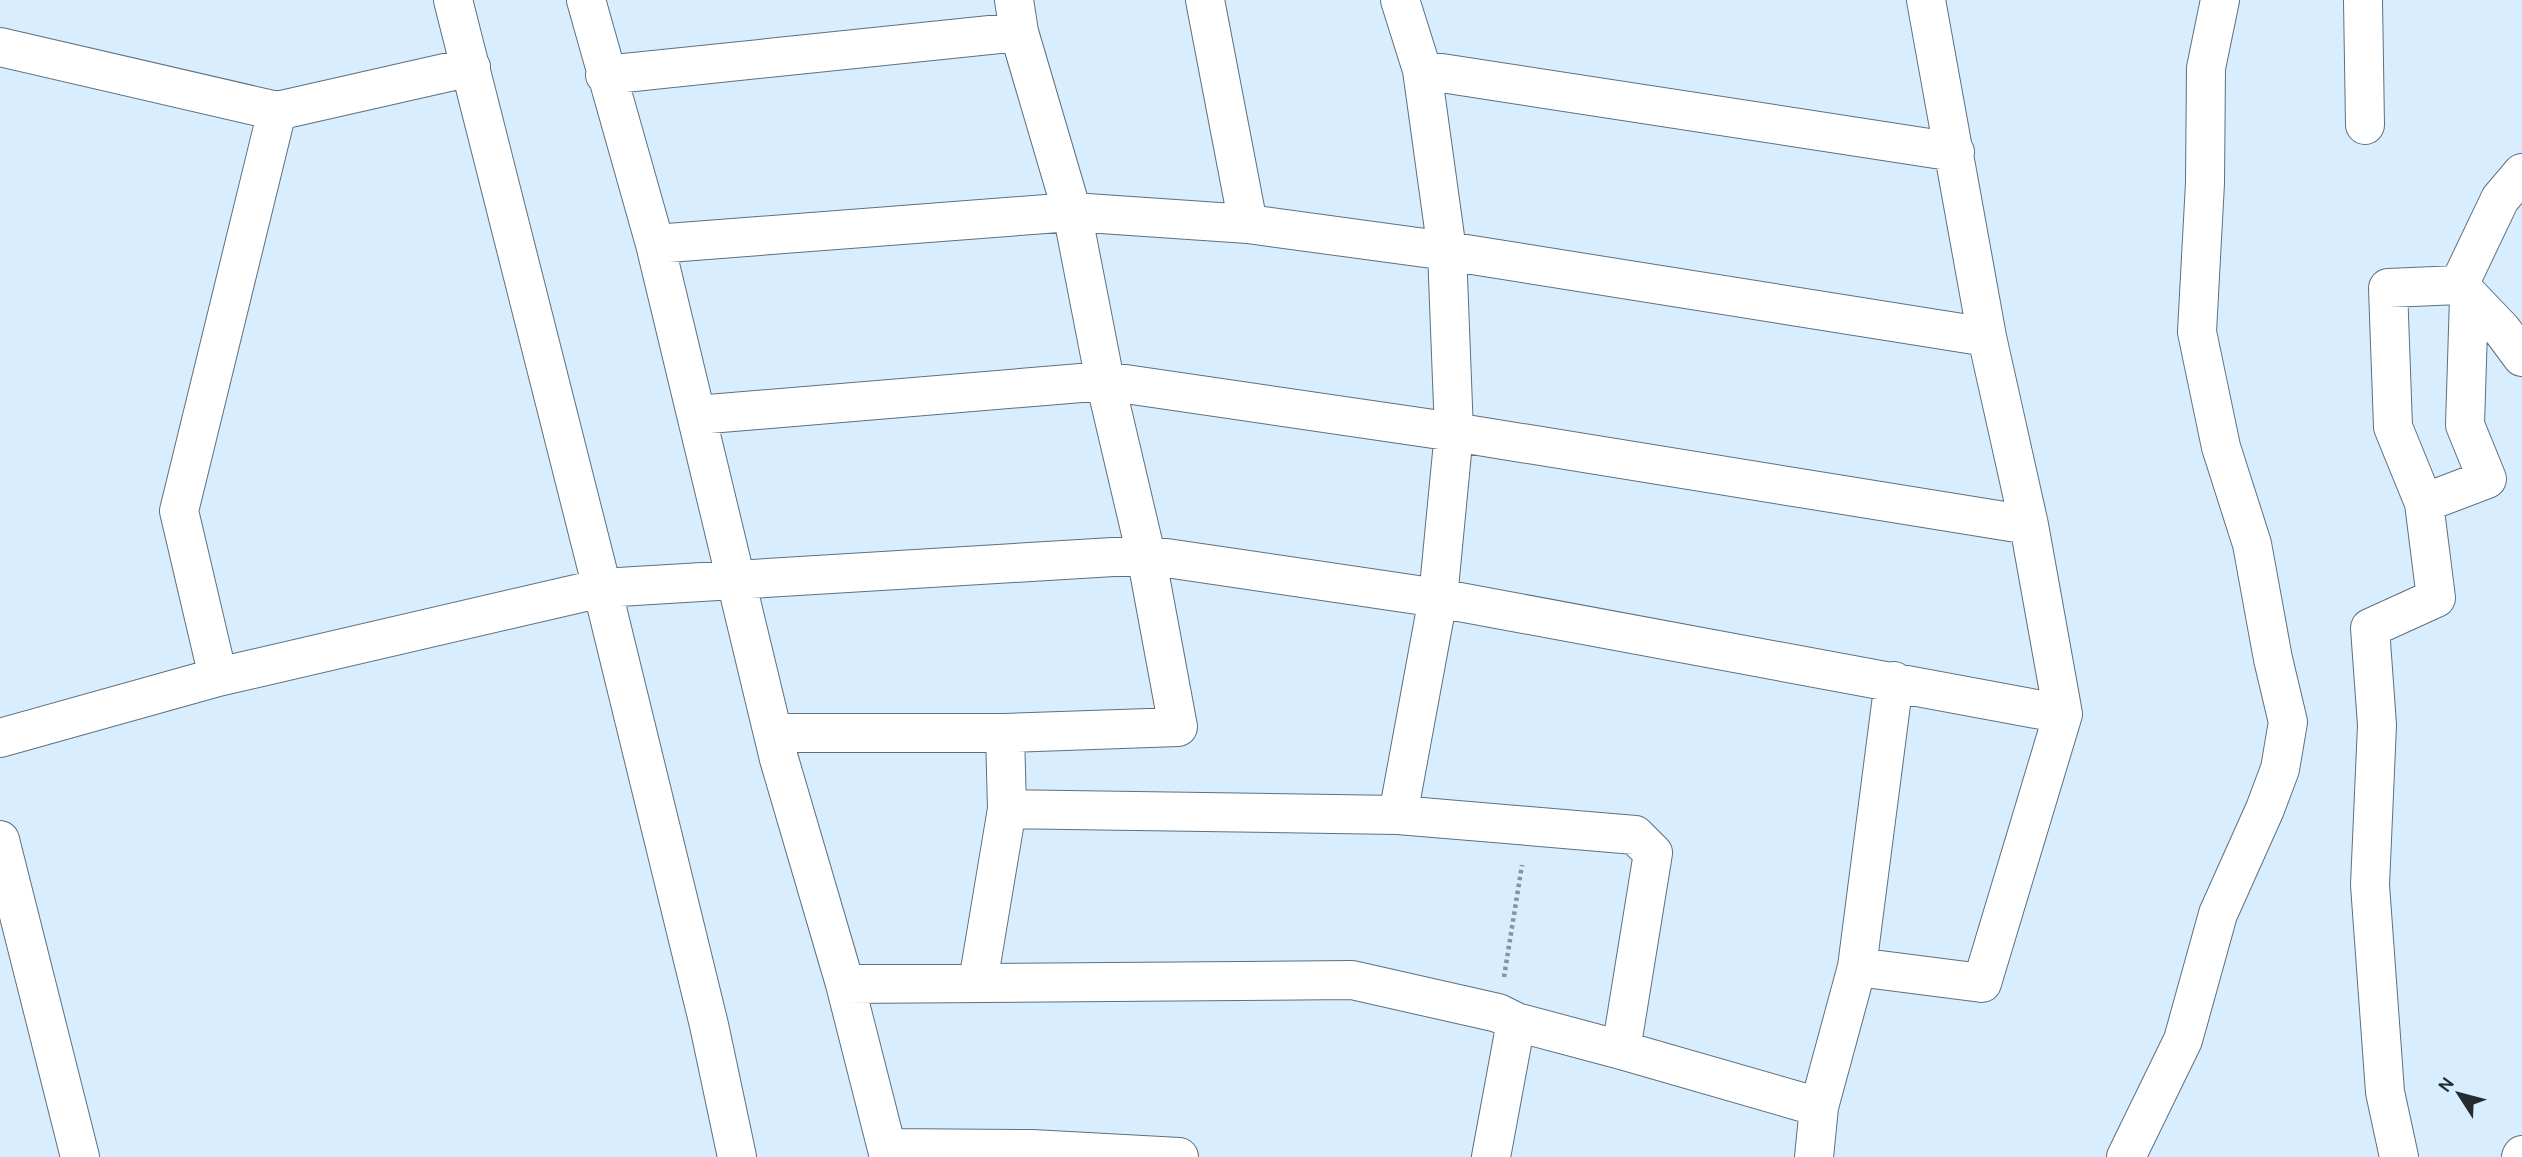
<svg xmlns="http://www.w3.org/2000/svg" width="2522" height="1157" viewBox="0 0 2522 1157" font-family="Karla,sans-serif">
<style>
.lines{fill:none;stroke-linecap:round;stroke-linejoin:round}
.minor-casing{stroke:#5d707f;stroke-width:40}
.path{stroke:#8595a0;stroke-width:4.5;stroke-dasharray:3.5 3.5;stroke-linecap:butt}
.minor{stroke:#fff;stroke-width:38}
</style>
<rect width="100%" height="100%" fill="#d8edfe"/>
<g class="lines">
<g class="minor-casing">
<path id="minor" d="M453,0L602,588L709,1025L737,1157
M586,0L655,244L779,759L845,984L889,1157
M1205,0L1248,224
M2363,0L2365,125
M0,47L277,111
M1422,70L1955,152
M605,75L1019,32
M655,244L1072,212L1248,224L1447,251L1987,337
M2459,285L2500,199L2522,173
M697,415L1105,381L1454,432L2029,525
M2424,503L2487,479L2465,425L2469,298
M218,677L179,511L277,111L471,67
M774,733H1005
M0,738L218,677L602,588L1146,555L1438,598L2063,714
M1007,809L1005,733L1178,727L1146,555L1105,381L1072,212L1019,32L1014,0
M1398,815L1438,598L1454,432L1447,251L1422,70L1400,0
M0,840L80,1157
M1857,967L1982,983L2063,714L2029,525L1987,337L1926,0
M978,982L1007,809L1398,815L1635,835L1653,853L1621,1050
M845,984L1352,980L1498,1013L1516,1022
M887,1148L1032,1149L1179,1157
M1491,1157L1516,1022L1621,1050L1819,1107
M1814,1157L1819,1107L1857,967L1894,681
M2126,1157L2183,1040L2218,914L2265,809L2280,769L2288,722L2273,659L2252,544L2221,447L2197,332L2205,183L2206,68L2220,0
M2399,1157L2385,1092L2370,885L2377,725L2370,628L2436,598L2424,503L2393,427L2388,288L2459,285L2502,330L2522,357
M2521,1157L2522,1155"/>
</g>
<path class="path" d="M1504,977L1522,865"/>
<use href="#minor" class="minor"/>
</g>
<g transform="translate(2459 1094) rotate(306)" stroke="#d8edfe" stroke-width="5" paint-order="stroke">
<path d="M0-5L12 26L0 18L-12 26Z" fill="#242c32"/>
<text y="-10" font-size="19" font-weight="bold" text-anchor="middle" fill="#242c32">N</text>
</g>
</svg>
